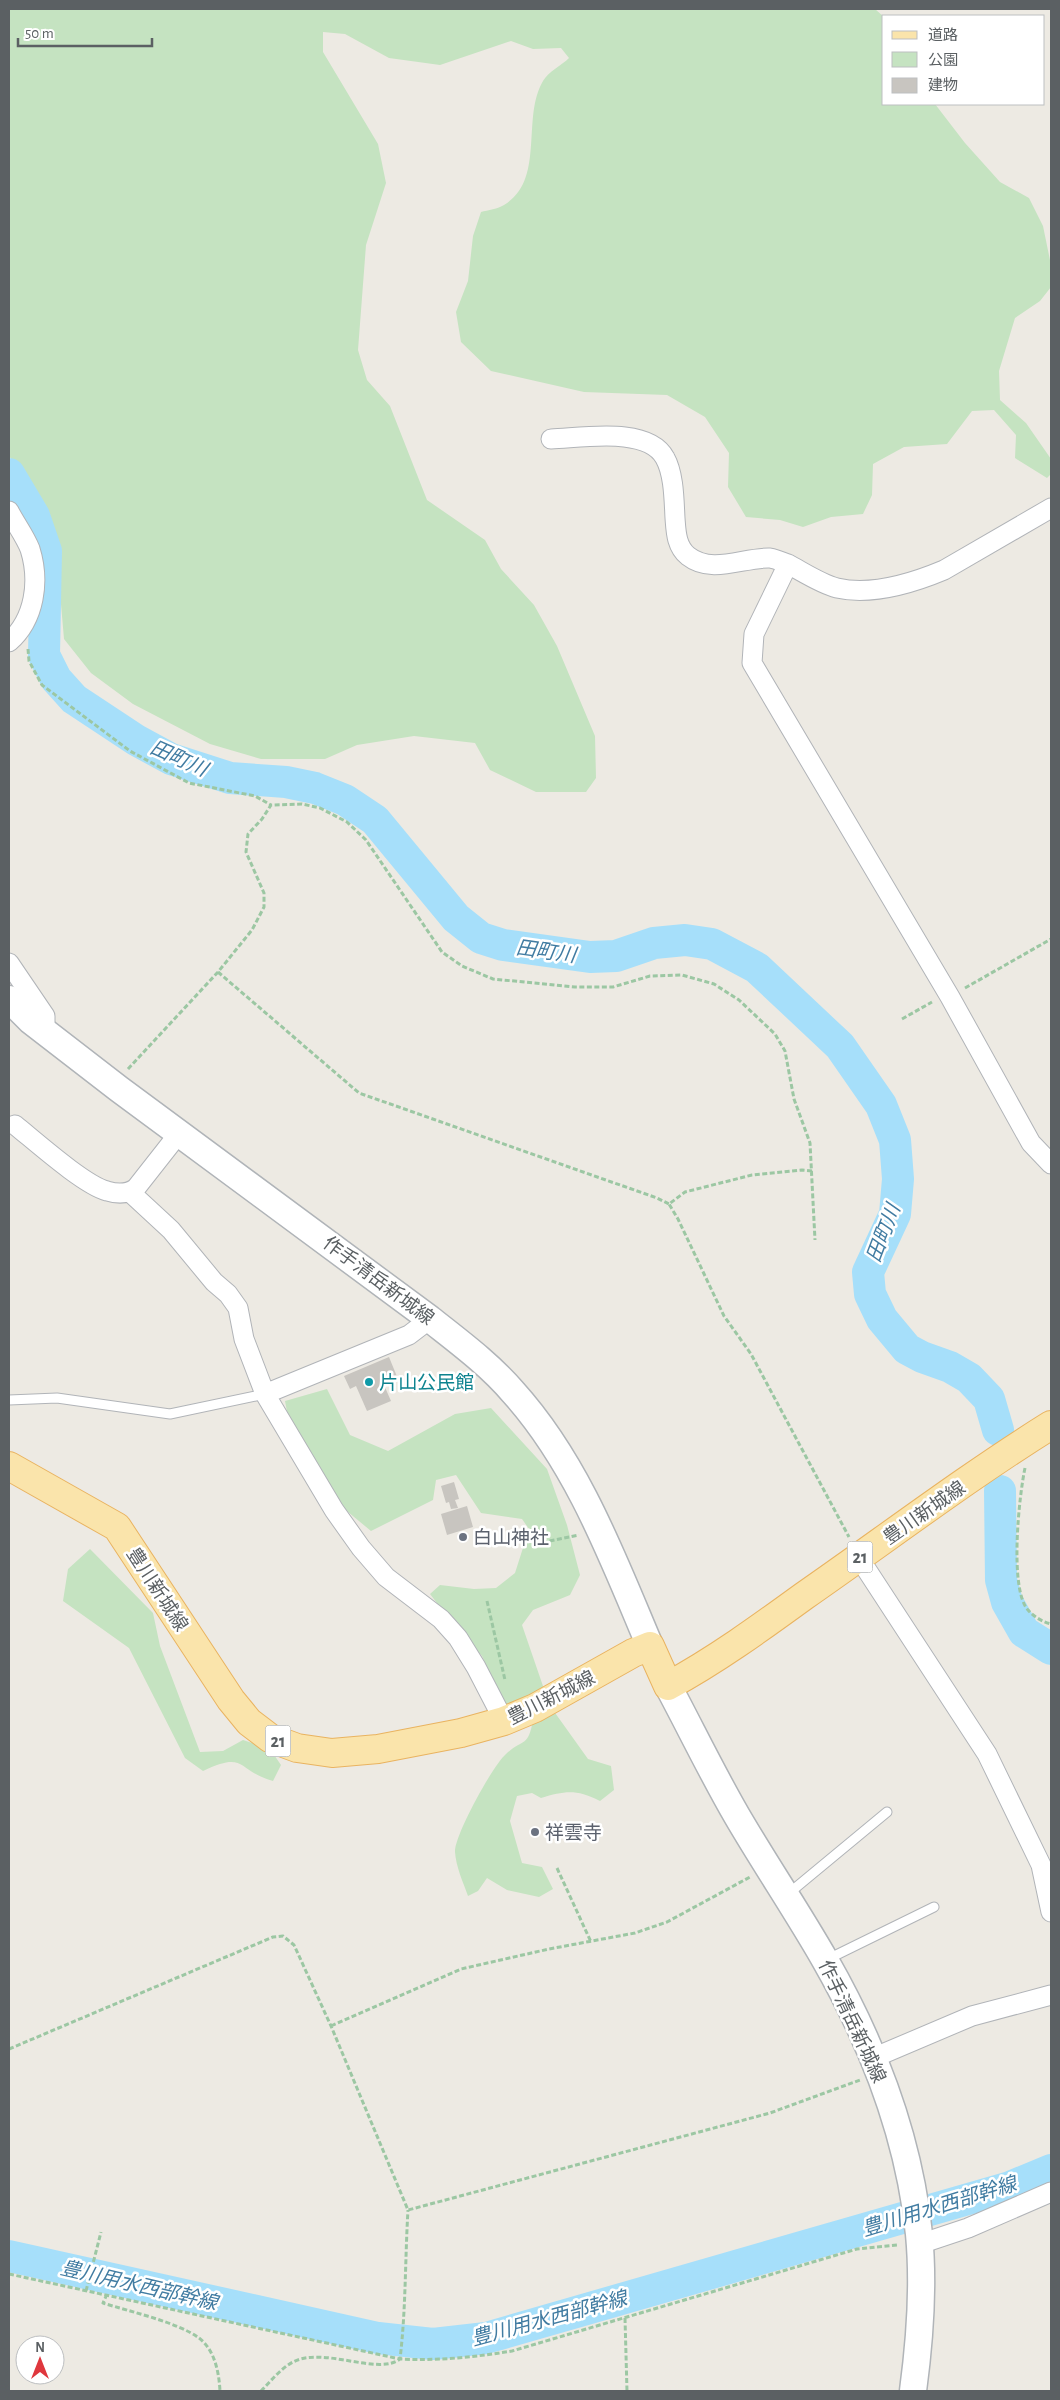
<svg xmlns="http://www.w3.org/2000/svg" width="1060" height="2400" viewBox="0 0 1060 2400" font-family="'Alegreya Sans','Noto Sans JP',sans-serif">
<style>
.green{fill:#c5e3c1}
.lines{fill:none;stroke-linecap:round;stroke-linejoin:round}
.river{stroke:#a6dffa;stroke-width:32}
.building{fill:#c8c5c0}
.service-casing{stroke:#b1b4b8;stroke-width:11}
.minor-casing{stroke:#b1b4b8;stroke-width:21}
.secondary-casing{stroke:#b0b4b8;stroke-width:29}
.primary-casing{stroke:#e9b360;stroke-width:30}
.path{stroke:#9cc7a3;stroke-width:3;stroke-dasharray:5 2.5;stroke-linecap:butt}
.service{stroke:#fff;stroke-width:9}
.minor{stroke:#fff;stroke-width:19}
.secondary{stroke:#fff;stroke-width:26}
.primary{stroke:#fae4ab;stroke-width:28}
.culture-dot{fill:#0f9aa8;stroke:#fff;stroke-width:2}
.worship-dot{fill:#6b7280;stroke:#fff;stroke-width:2}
.labels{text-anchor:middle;stroke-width:5;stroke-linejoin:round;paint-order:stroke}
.shield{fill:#fff;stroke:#8c9092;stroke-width:1}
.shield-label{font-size:18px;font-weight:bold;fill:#5b6063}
.street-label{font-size:19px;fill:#5b6063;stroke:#fff}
.culture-label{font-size:19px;fill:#0d838f;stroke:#fff;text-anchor:start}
.worship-label{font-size:19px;fill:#5b616d;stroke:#fff;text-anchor:start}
.water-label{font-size:20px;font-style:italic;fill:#417ca2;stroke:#fff}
</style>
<rect width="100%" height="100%" fill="#edeae3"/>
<path class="green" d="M9,9H875L884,17V104H935L965,143L1000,182L1029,198L1043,226L1051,265V287L1040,301L1015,318L999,371L1000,400L1026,423L1051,459V474L1047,478L1015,458L1016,435L994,410L972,411L947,444L904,447L873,464L872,495L863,514L831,517L803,527L780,520L746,517L728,487L729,453L705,417L667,395L584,392L491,371L461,342L456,312L468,281L473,236L481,212C488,210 498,209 504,205C546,180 521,118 543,81C548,72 562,65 569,58L561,48L533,49L511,41L440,65L389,58L345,34L323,32V52L378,144L386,183L366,245L358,350L367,380L390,406L427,500L485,540L501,569L534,605L557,646L595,736L596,778L586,792H536L490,770L475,743L414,736L357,745L325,759H261L210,744L133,704L91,673L64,639L55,535L40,498L9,456Z
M327,1389L350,1435L388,1451L455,1414L491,1408L547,1469L567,1525L580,1575L570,1595L533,1610L522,1625L544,1689L506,1709L482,1656L457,1629L430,1594L440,1585L474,1589L496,1588L515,1573L529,1529L522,1519L481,1513L456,1475L436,1480L433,1500L371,1531L342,1507L289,1422L285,1401Z
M90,1549L153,1613L160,1646L200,1752L223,1751L243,1740L270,1749L281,1765L273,1781C236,1771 247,1750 203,1771L185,1758L129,1648L63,1601L68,1569Z
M553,1710L588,1759L611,1766L614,1790L600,1801C576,1789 565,1791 541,1798L532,1793L517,1796L510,1821L522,1863L542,1867L553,1889L539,1897L507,1890L487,1878L478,1891L468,1896C463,1882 456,1867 455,1852C454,1836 493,1765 506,1754C523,1738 528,1748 533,1720Z"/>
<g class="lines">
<path class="river" d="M9,474L34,516L46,551L44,655L56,679L74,699L136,740L171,759L230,778L286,782L315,788L345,800L375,820L456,918L481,938L503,945L590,957L616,956L654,943L685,940L712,944L757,968L840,1046L881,1105L895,1140L898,1179L895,1214L868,1272L870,1294L882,1319L907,1349L922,1357L950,1367L969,1378L989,1399L998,1430
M1000,1491L1001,1580L1007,1602L1024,1632L1051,1649
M9,2256L378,2338L433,2344L486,2338L1010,2187L1051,2170"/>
</g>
<path class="building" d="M389,1357L398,1379L384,1385L391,1401L367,1411L356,1386L350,1389L344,1376Z
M454,1482L459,1499L455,1500L458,1508L451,1509L449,1502L446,1503L441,1486Z
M467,1506L473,1527L447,1535L441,1514Z"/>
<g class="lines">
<g class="service-casing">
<path id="service" d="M9,1400L57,1398L170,1414L265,1394
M788,1894L887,1812
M828,1959L934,1907"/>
</g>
<g class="minor-casing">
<path id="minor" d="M551,439C582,438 648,426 665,458C674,474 674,500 675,518C676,531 676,546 688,556C712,575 744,557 770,558C776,559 782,562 788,564
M1051,508L944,570C913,583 872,596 837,588C821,584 803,572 788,564L754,634L752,663L950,997L1031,1143L1051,1164
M9,511C15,523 25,536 30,549C40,581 35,619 9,642
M9,963L45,1016V1031
M15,1125C35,1141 84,1185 107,1191C117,1194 128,1194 136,1188L180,1132
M131,1193L171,1230L214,1282L228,1294L238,1308L244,1339L265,1394L334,1510L361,1548L386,1577L441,1619L458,1638L476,1667L504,1721
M265,1394L409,1335L430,1319
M859,1558L987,1754L1041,1865L1051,1912
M873,2058L972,2016L1051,1995
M920,2244L968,2228L1051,2192"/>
</g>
<g class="secondary-casing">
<path id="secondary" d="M9,999L31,1021L119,1089L430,1319C459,1342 489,1364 513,1392C578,1464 613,1559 650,1646
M668,1686C691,1729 712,1773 737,1816C765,1864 797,1911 825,1960C873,2044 909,2138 919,2234C924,2286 920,2339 913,2391"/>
</g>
<g class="primary-casing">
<path id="primary" d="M9,1466L117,1527L231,1700L249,1722L270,1738L297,1748L332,1753L378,1749L461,1733L504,1721L535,1708L633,1653L650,1646L668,1686C716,1660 760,1628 804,1596C886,1539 966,1478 1051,1425"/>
</g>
<path class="path" d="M28,649L29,661L42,685L130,751L189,783L255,796L271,805
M218,972L359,1093L657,1198L669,1204
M965,988L1051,939
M902,1019L932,1002
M128,1069L218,972L252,930L264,907V893L246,852L248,834L262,819L271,805L302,804L320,808L347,822L366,840L442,952L462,966L493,979L575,987H613L650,976L682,975L714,984L739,1000L775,1034L785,1051L794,1099L810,1143L815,1240
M812,1171L802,1170L752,1175L685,1192L669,1204L678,1219L724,1316L751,1354L849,1537
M1025,1468C1019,1496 1009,1589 1028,1610C1034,1617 1043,1622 1051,1624
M521,1536L540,1543L579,1535
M487,1601L505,1680
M557,1868L591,1942
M331,2026L461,1969L549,1949L635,1933L667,1922L750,1877
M9,2049L273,1937L283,1936L294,1945L331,2026L408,2210L770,2113L860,2080
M9,2274L400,2359C438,2361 475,2357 512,2351L857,2249L898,2245
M86,2291L101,2232
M107,2294L103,2303C131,2312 177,2322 199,2338C215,2350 219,2373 220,2391
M625,2318L627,2391
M261,2391C270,2382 281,2368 293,2362C323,2346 378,2376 400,2359C406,2310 405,2259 408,2210"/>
<use href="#service" class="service"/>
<use href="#minor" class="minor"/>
<use href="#secondary" class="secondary"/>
<use href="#primary" class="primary"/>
</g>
<circle class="culture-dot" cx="369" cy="1382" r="5"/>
<g class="worship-dot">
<circle cx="463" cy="1537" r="5"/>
<circle cx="535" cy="1832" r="5"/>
</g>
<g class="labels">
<g class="shield">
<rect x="847.5" y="1541.5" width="25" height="31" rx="4"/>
<rect x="265.5" y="1725.5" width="25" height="31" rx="4"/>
</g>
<g class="shield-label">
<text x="860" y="1563">21</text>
<text x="278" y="1747">21</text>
</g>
<g class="street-label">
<text transform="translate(379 1280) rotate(37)" y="7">作手清岳新城線</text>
<text transform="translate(924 1512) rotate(-35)" y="7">豊川新城線</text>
<text transform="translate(158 1589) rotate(57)" y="7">豊川新城線</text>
<text transform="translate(551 1697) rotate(-27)" y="7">豊川新城線</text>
<text transform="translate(853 2021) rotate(65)" y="7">作手清岳新城線</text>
</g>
<g class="culture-label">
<text x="379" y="1389">片山公民館</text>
</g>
<g class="worship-label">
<text x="473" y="1544">白山神社</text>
<text x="545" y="1839">祥雲寺</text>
</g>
<g class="water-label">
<text transform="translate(179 758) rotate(24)" y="7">田町川</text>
<text transform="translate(546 951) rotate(8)" y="7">田町川</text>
<text transform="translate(883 1233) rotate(-69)" y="7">田町川</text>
<text transform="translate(939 2206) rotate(-17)" y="7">豊川用水西部幹線</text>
<text transform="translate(139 2285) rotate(13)" y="7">豊川用水西部幹線</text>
<text transform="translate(549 2318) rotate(-15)" y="7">豊川用水西部幹線</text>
</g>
</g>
<rect width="1060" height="2400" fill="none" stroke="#5b6063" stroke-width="20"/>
<rect x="882" y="15" width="162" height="90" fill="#ffffff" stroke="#bdbfc1"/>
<rect x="892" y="31" width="25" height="8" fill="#fae4ab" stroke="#bdbfc1"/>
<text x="928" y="40" font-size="15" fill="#5b6063">道路</text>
<rect x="892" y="52" width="25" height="15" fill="#c5e3c1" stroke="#bdbfc1"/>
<text x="928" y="65" font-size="15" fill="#5b6063">公園</text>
<rect x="892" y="78" width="25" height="15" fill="#c8c5c0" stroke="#bdbfc1"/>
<text x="928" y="90" font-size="15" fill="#5b6063">建物</text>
<g transform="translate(40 2360)"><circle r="24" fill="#ffffff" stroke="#bdbfc1"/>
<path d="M0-4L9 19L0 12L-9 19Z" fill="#df373d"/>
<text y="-8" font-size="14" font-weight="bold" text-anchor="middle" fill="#5b6063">N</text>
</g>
<path d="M18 38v8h134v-8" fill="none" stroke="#5b6063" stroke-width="2.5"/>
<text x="25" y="38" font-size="15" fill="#5b6063" stroke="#ffffff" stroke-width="4" paint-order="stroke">50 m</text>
</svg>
